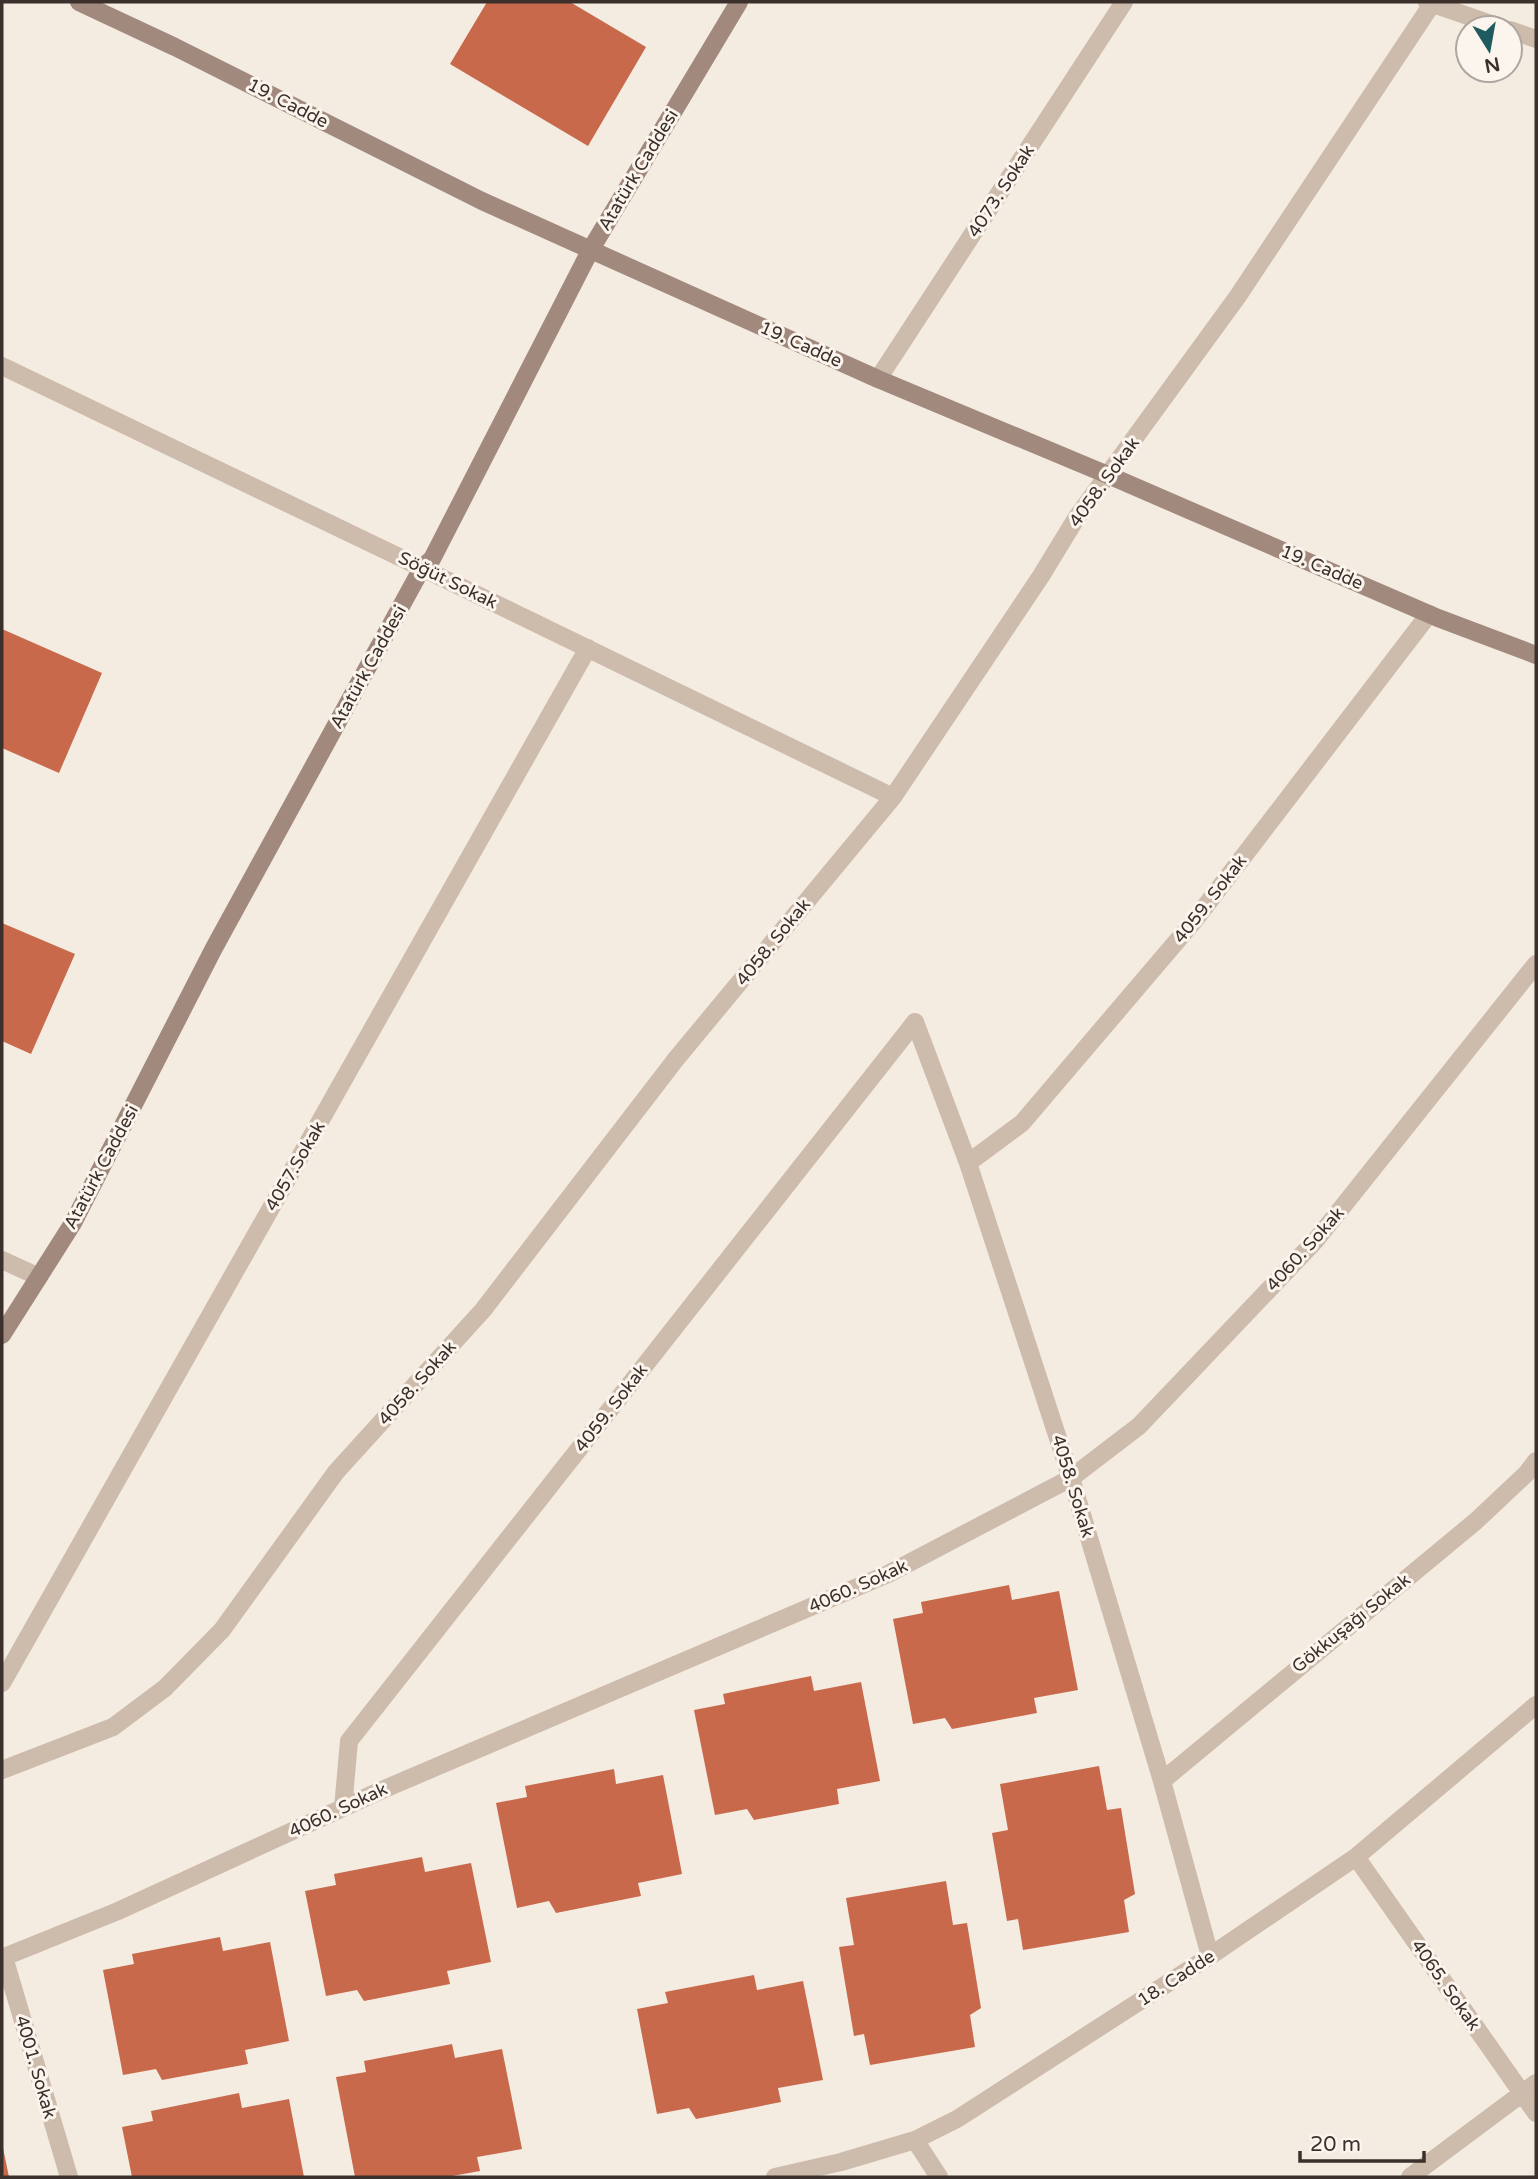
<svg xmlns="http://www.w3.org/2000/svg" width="1538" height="2179" viewBox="0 0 1538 2179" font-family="'Varela Round',sans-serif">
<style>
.building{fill:#c8694b}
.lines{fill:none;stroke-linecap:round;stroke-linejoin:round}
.street{stroke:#cdbbac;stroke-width:18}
.secondary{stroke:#a18a7d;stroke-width:18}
.labels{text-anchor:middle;stroke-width:6;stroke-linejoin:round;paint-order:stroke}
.street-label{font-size:18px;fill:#3b302b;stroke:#fbf5ee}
</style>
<rect width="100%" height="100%" fill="#f4ebe1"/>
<path class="building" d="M487,2H570L646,47L588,146L450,64Z
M2,629L102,673L59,773L2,748Z
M2,923L75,954L31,1054L2,1041Z
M1009,1585L1012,1600L1059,1591L1078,1690L1034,1698L1037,1713L952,1729L945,1718L913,1724L893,1619L923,1613L921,1602Z
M811,1676L814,1691L861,1682L880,1781L837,1789L839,1804L754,1820L747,1809L715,1815L694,1710L725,1704L723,1694Z
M1099,1766L1107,1810L1121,1808L1135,1894L1124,1900L1129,1932L1023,1950L1018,1919L1007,1921L992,1833L1008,1830L1000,1784Z
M614,1769L616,1784L663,1775L682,1874L638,1883L641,1896L556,1913L549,1901L517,1908L496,1803L527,1797L525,1786Z
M422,1857L425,1872L471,1863L491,1962L447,1971L450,1984L364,2001L357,1990L326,1996L305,1891L336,1885L334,1874Z
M946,1881L953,1925L967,1923L981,2008L970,2015L975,2047L870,2065L864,2034L854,2036L839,1947L854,1945L846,1898Z
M220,1937L223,1951L270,1942L289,2041L245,2050L248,2064L162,2080L156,2069L123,2075L103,1970L134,1964L132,1954Z
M754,1975L757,1990L803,1981L823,2080L778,2088L781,2102L696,2119L689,2108L657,2114L637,2009L668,2003L665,1992Z
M452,2044L455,2058L502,2049L522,2149L477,2157L480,2171L447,2177H355L336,2077L366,2072L364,2061Z
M239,2093L242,2108L289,2099L304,2177H132L122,2127L153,2121L151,2111Z
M2,2148H3L9,2177H2Z"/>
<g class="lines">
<path class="street" d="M1427,2L1503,28
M1510,30L1536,39
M2,366L422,568L893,797
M878,379L1124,2
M915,1022L968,1163L1071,1478L1162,1781L1210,1956
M968,1163L1022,1123L1194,921L1429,614
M2,1260L39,1277
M2,1683L588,648
M2,1770L113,1727L165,1688L222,1630L336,1472L483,1310L676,1059L893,797L1041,576L1077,517L1238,296L1432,4
M1162,1781L1476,1521L1527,1473L1536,1461
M343,1808L349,1741L915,1022
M1356,1857L1536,2113
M4,1957L69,2177
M2,1958L118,1911L382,1790L888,1574L1071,1478L1139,1426L1316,1240L1536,964
M915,2140L939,2177
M775,2177L841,2162L915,2140L957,2119L1210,1956L1356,1857L1536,1705
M1410,2177L1536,2083"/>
<path class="secondary" d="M79,2L175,47L482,201L878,379L1108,475L1438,618L1536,655
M2,1335L73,1223L214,948L422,568L432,559L591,249L739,2"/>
</g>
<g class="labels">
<g class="street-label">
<text transform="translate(288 103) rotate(27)" y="6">19. Cadde</text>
<text transform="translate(638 170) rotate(-59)" y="6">Atatürk Caddesi</text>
<text transform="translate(1001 191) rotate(-57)" y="6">4073. Sokak</text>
<text transform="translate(801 344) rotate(24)" y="6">19. Cadde</text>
<text transform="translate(1104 482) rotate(-54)" y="6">4058. Sokak</text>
<text transform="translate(1322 567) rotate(23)" y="6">19. Cadde</text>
<text transform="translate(448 580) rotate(26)" y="6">Söğüt Sokak</text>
<text transform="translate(368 667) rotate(-61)" y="6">Atatürk Caddesi</text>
<text transform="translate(1210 899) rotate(-52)" y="6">4059. Sokak</text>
<text transform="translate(773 942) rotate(-51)" y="6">4058. Sokak</text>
<text transform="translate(295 1166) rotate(-60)" y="6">4057.Sokak</text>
<text transform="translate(101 1167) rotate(-62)" y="6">Atatürk Caddesi</text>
<text transform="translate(1305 1249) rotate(-48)" y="6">4060. Sokak</text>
<text transform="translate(417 1383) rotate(-48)" y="6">4058. Sokak</text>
<text transform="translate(611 1408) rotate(-52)" y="6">4059. Sokak</text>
<text transform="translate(1073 1486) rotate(73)" y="6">4058. Sokak</text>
<text transform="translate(858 1586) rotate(-24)" y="6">4060. Sokak</text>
<text transform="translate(1351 1623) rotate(-39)" y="6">Gökkuşağı Sokak</text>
<text transform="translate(338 1810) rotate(-25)" y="6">4060. Sokak</text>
<text transform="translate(1176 1978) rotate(-33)" y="6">18. Cadde</text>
<text transform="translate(1446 1985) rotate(55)" y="6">4065. Sokak</text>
<text transform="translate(36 2067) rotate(74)" y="6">4001. Sokak</text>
</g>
</g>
<rect width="1538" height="2179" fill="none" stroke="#3b302b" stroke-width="7"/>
<g transform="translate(1489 49) rotate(169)"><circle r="33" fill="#fbf5ee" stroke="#aea6a0" stroke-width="2"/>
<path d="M0-5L12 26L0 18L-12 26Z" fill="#1f5a5e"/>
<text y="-10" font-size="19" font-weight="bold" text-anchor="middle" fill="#3b302b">N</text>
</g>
<path d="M1300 2151v10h124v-10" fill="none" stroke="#3b302b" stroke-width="3.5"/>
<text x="1310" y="2151" font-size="21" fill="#3b302b" stroke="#fbf5ee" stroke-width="5" paint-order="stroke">20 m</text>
</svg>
